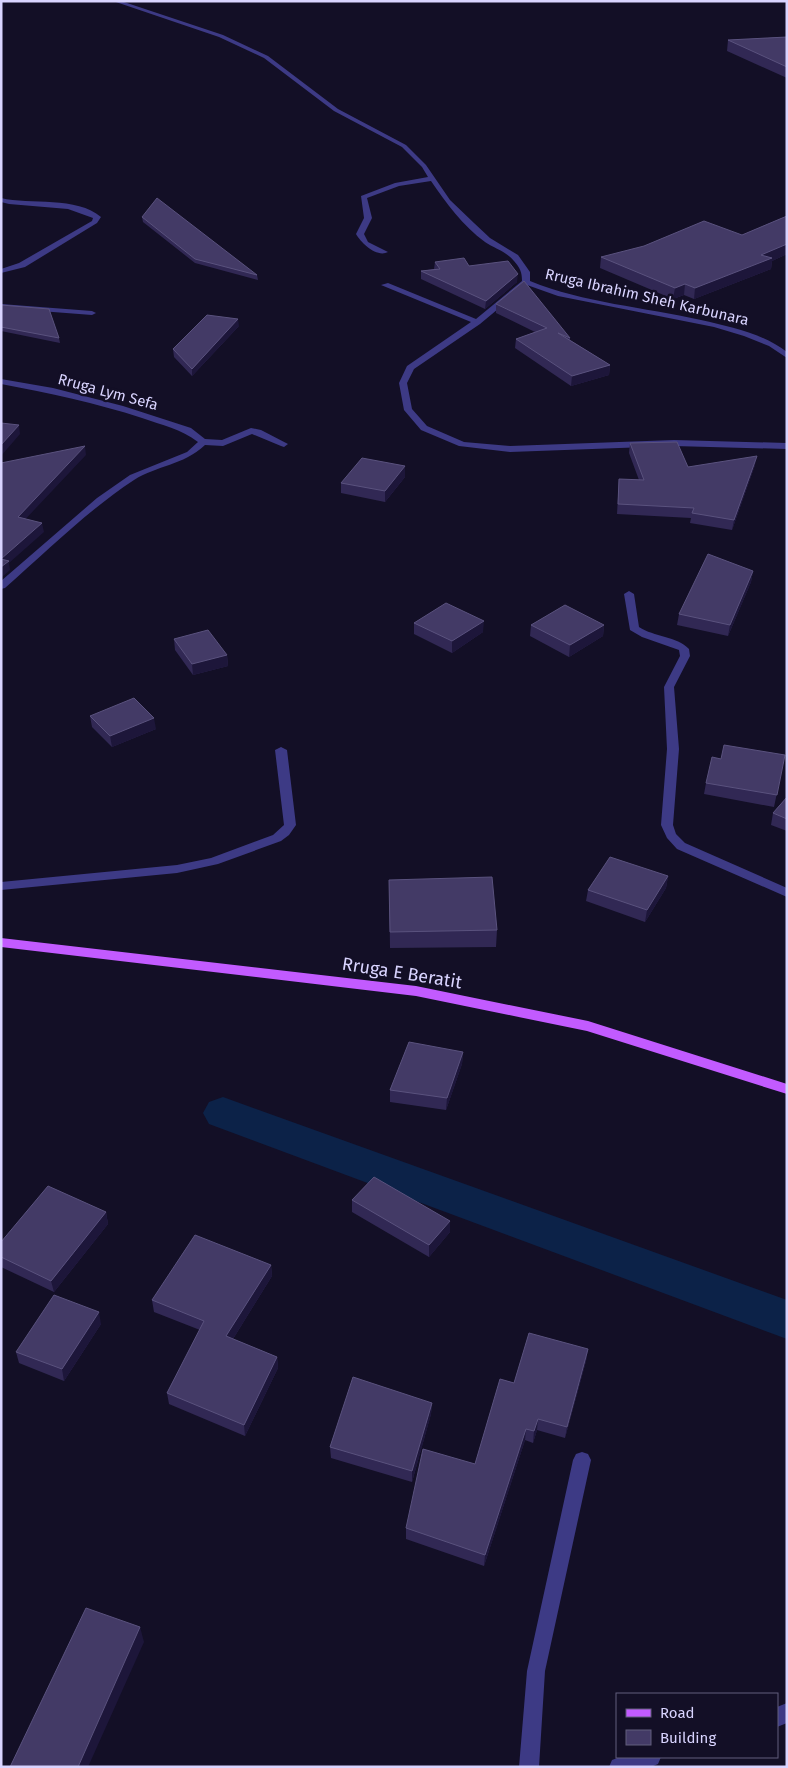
<svg xmlns="http://www.w3.org/2000/svg" width="788" height="1768" viewBox="0 0 788 1768" font-family="'Fira Sans',sans-serif">
<style>
.lines{fill:none;stroke-linecap:round;stroke-linejoin:round}
.canal{fill:#0c2248;fill-rule:evenodd}
.minor{fill:#3d3a85;fill-rule:evenodd}
.major{fill:#c25bff;fill-rule:evenodd}
.wall{fill:#312854}
.shaded-wall{fill:#1d163a}
.building{fill:#433a66;stroke:#5a527e}
.labels{text-anchor:middle;stroke-width:5;stroke-linejoin:round;paint-order:stroke}
.far-street-label{font-size:15px;fill:#d9d4ff;stroke:#130f26}
.street-label{font-size:18px;fill:#d9d4ff;stroke:#130f26}
</style>
<rect width="100%" height="100%" fill="#130f26"/>
<g class="lines">
<path class="canal" d="M223,1097L787,1300V1339L209,1124L203,1113L209,1102Z"/>
<path class="minor" d="M113,1H121L223,35L268,56L338,109L406,145L426,165L450,200L474,223L490,238L518,255L530,272V281C584,303 644,307 701,320C731,327 762,333 787,352V358L769,346L744,336L714,327L558,296L527,285L480,324L414,369L407,383L412,409L427,426L464,442L510,446L674,440L787,443V449L674,446L510,452L459,446L421,430L404,410L399,383L407,366L471,322L381,285L388,283L476,319L522,281C522,272 520,268 514,261C507,252 494,248 485,242C463,226 446,203 431,181L399,186L367,198L372,218L364,234L368,242L388,252C377,258 361,243 356,234L364,218L361,196L395,183L428,177L422,167L402,147L334,111L264,58L219,37Z
M1,198C30,205 77,196 101,217L97,223L25,267L1,273V269L19,263L92,221L93,218L68,209L9,204L1,202Z
M1,304L92,311L96,313L92,315L1,308Z
M1,379L53,388L123,406L191,428L205,439L222,440L251,428L261,430L288,444L284,447L281,446L252,434L223,446L205,445C182,466 158,465 134,480C87,511 47,551 5,588L1,589V581L97,498L130,475L187,452L198,442C181,429 162,425 142,418C96,403 49,393 1,384Z
M629,591L634,594L639,627C654,637 677,636 689,649L690,656L674,687L679,749L673,825L676,834L685,843L787,888V897L677,849L667,838L661,825L667,749L664,687L680,656L679,650L642,637L630,630L624,594Z
M281,747L287,750L296,825L289,835L281,841L218,864L177,873L1,890V882L177,865L211,858L273,835L284,825L275,750Z
M582,1452L588,1454L591,1460L545,1671L539,1767H519L527,1671L573,1460L576,1454Z
M787,1703V1723L777,1727V1707Z
M620,1757H661L658,1764L651,1767H609L612,1760Z"/>
<path class="major" d="M1,938L416,986L588,1021L787,1084V1094L587,1031L416,996L1,947Z"/>
</g>
<path class="wall" d="M787,37V78L727,51L728,40Z
M787,216V254L772,261L771,269L694,299L684,295L673,299L600,268L601,257L742,235Z
M142,217L257,275L258,280L195,263L143,222Z
M435,262L469,266L517,282L485,309L421,279V271L434,269Z
M496,304L570,338V340L610,365L609,375L571,386L515,348L516,339L535,332L496,313Z
M1,305L59,338L60,343L1,331Z
M239,326L192,376L174,357L173,349Z
M630,443L688,467L755,465L732,530L690,523L691,518L617,514L619,479L639,480L629,453Z
M405,477L385,502L341,493V483Z
M753,571L751,582L728,636L677,625L679,614Z
M414,623L483,632L452,653L414,634Z
M531,625H604L603,636L569,657L530,636Z
M174,639L227,655L228,666L193,675L175,650Z
M90,716L156,729L112,747L92,727Z
M785,755L774,807L704,794L706,783L721,759Z
M787,797V831L771,825L773,813Z
M668,876L666,888L645,922L586,901L588,890Z
M389,880L497,930L496,947L390,948Z
M463,1052L462,1064L446,1110L390,1102V1090Z
M352,1200L450,1232L429,1257L352,1212Z
M106,1212L108,1224L54,1292L1,1267V1242Z
M271,1265L272,1276L233,1339L277,1357L278,1368L245,1436L169,1404L167,1393L200,1330L154,1312L152,1300Z
M101,1324L64,1381L19,1363L16,1352Z
M588,1349L586,1361L565,1438L537,1430L533,1443L525,1440L484,1566L406,1539V1528L475,1464Z
M432,1403L431,1414L412,1482L331,1458L330,1447Z"/>
<path class="shaded-wall" d="M787,244V254L772,261L771,269L694,299L695,288L761,255Z
M518,274L517,282L485,309L486,301Z
M685,284L684,295L673,299L675,288Z
M238,319L239,326L192,376V369Z
M610,365L609,375L571,386L572,376Z
M19,425L20,434L1,456V445Z
M85,446L86,455L19,526L18,517Z
M757,456L755,465L732,530L734,520Z
M405,466V477L385,502V491Z
M42,523L44,532L9,563L10,570L1,578V559Z
M753,571L751,582L728,636L730,625Z
M484,621L483,632L452,653V641Z
M604,625L603,636L569,657L570,645Z
M227,655L228,666L193,675L192,664Z
M154,718L156,729L112,747L110,736Z
M668,876L666,888L645,922L647,910Z
M463,1052L462,1064L446,1110L447,1098Z
M106,1212L108,1224L54,1292L51,1281Z
M450,1221V1232L429,1257V1245Z
M271,1265L272,1276L228,1347L226,1336Z
M99,1312L101,1324L64,1381L62,1369Z
M588,1349L586,1361L565,1438L567,1427Z
M277,1357L278,1368L245,1436L244,1425Z
M432,1403L431,1414L412,1482V1471Z
M538,1419L537,1430L533,1443L534,1431Z
M526,1429L525,1440L484,1566L485,1555Z
M140,1627L144,1642L88,1767H78Z"/>
<path class="building" d="M787,37V67L728,40Z
M157,198L257,275L195,259L142,217Z
M787,216V244L761,255L772,258L695,288L685,284L675,288L601,257L644,246L704,221L742,235Z
M464,258L469,266L508,261L518,274L486,301L421,271L440,269L435,262Z
M524,281L570,338L558,333L610,365L572,376L516,339L547,328L496,304Z
M1,305L49,309L59,338L1,327Z
M207,315L238,319L192,369L173,349Z
M1,423L19,425L1,445Z
M677,442L688,467L757,456L734,520L692,513L694,508L618,504L619,479L644,480L630,443Z
M85,446L18,517L42,523L1,559V463Z
M362,458L405,466L385,491L341,483Z
M708,554L753,571L730,625L679,614Z
M1,559L9,561L1,567Z
M446,603L484,621L452,641L414,623Z
M565,605L604,625L570,645L531,625Z
M208,630L227,655L192,664L174,639Z
M134,698L154,718L110,736L90,716Z
M724,745L785,755L777,795L706,783L712,757L721,759Z
M787,797V819L773,813Z
M610,857L668,876L647,910L588,890Z
M492,877L497,930L390,932L389,880Z
M409,1042L463,1052L447,1098L390,1090Z
M374,1177L450,1221L429,1245L352,1200Z
M48,1186L106,1212L51,1281L1,1257V1242Z
M195,1235L271,1265L226,1336L277,1357L244,1425L167,1393L204,1321L152,1300Z
M54,1295L99,1312L62,1369L16,1352Z
M529,1333L588,1349L567,1427L538,1419L534,1431L526,1429L485,1555L406,1528L423,1449L475,1464L500,1379L514,1383Z
M353,1377L432,1403L412,1471L330,1447Z
M86,1608L140,1627L78,1767H10Z"/>
<g class="labels">
<g class="far-street-label">
<text transform="translate(647 297) rotate(13)" y="5">Rruga Ibrahim Sheh Karbunara</text>
<text transform="translate(108 392) rotate(15)" y="5">Rruga Lym Sefa</text>
</g>
<g class="street-label">
<text transform="translate(402 973) rotate(9)" y="6">Rruga E Beratit</text>
</g>
</g>
<rect width="788" height="1768" fill="none" stroke="#d9d4ff" stroke-width="5"/>
<rect x="616" y="1693" width="162" height="65" fill="#130f26" stroke="#625e7d"/>
<rect x="626" y="1709" width="25" height="8" fill="#c25bff" stroke="#625e7d"/>
<text x="660" y="1718" font-size="15" fill="#d9d4ff">Road</text>
<rect x="626" y="1730" width="25" height="15" fill="#433a66" stroke="#625e7d"/>
<text x="660" y="1743" font-size="15" fill="#d9d4ff">Building</text>
</svg>
